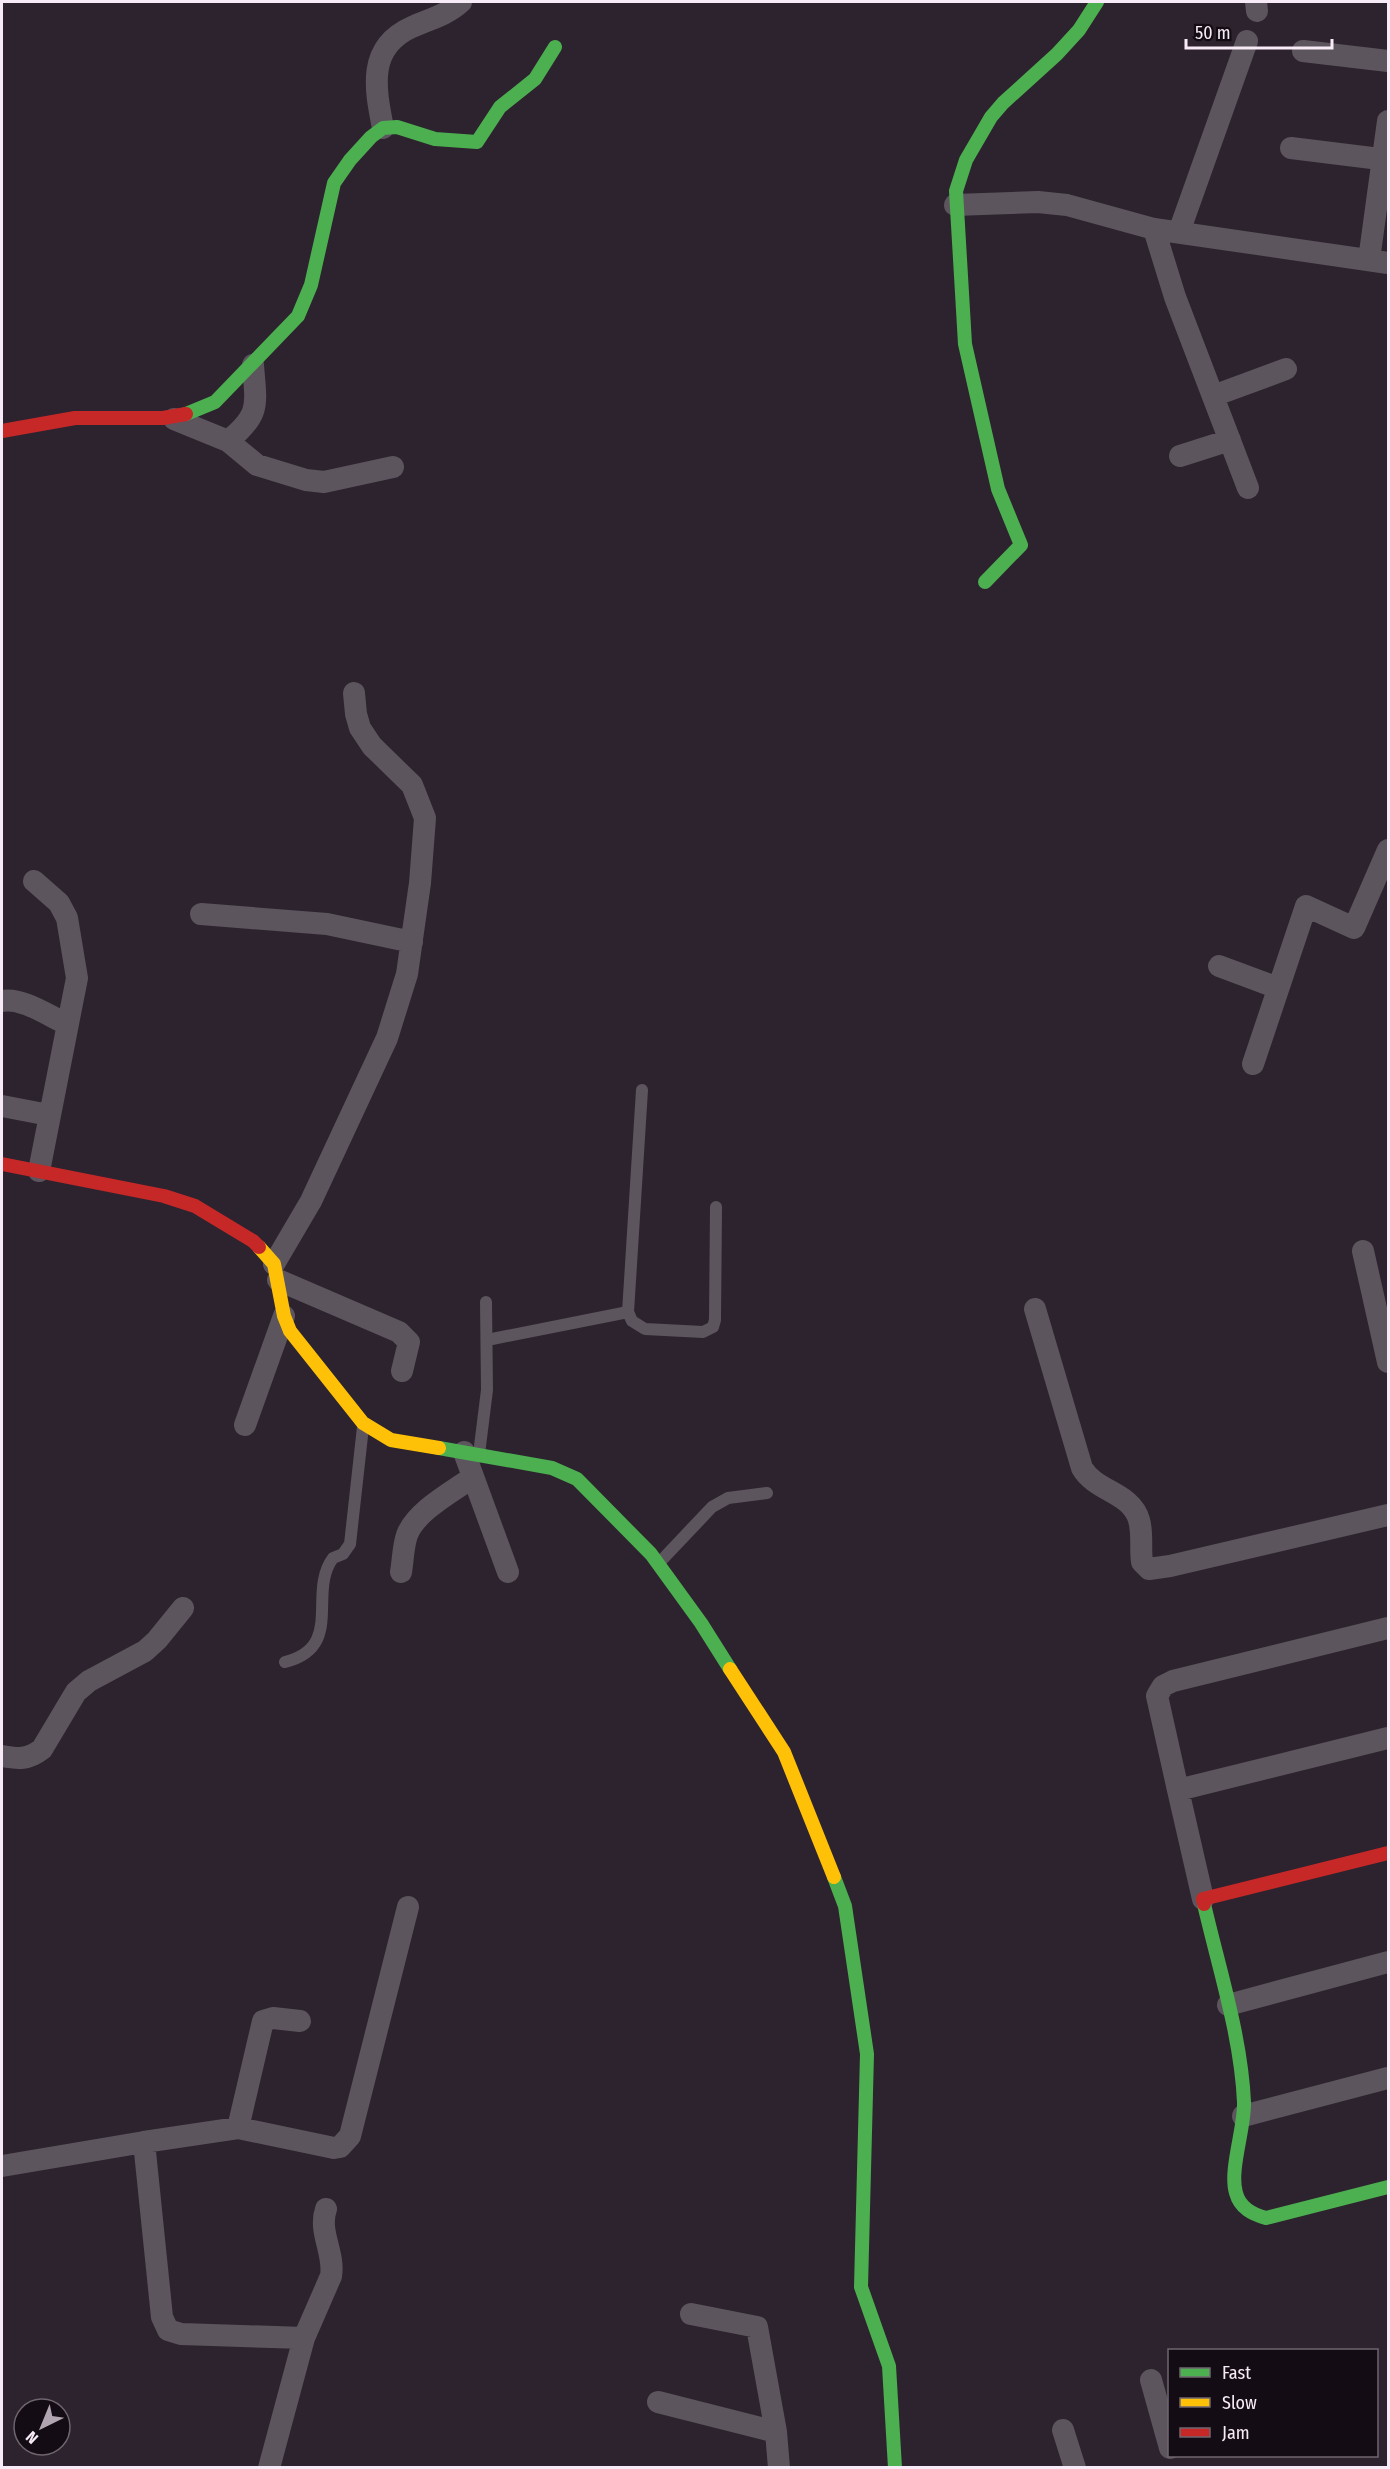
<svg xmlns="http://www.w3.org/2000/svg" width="1390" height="2469" viewBox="0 0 1390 2469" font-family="'Fira Sans Condensed',sans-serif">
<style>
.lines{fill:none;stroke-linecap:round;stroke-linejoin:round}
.lane{stroke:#5c555d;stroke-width:12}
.street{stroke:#5c555d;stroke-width:22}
.fast{stroke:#4caf50;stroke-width:14}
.slow{stroke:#ffc107;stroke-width:14}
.jam{stroke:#c62828;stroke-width:14}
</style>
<rect width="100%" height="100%" fill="#2c232e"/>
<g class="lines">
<path class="lane" d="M628,1312L632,1321L645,1329L703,1332L713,1327L715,1320L716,1207
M487,1340L628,1312L642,1090
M479,1454L487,1390L486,1302
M659,1563L712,1507L728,1498L767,1493
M285,1662C345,1647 307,1593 333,1558L343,1554L350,1544L363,1427"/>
<path class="street" d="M1256,2L1257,11
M1303,51L1388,61
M383,128C375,88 367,47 412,27C430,19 447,15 461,2
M1291,148L1388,160
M955,205L1038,202L1067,205L1154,229L1388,263
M1154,229L1175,297L1248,488
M1179,232L1247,41
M1369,260L1388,121
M1213,396L1286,369
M174,419L228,441L257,465L306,480L324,482L393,467
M228,441C261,414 256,405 253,365
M1180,456L1230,440
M34,881L59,903L67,918L77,978L39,1171
M201,914L327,924L412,942
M1219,966L1278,988
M2,1001C22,997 49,1016 67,1024
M1253,1064L1306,906L1354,928L1388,850
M2,1106L49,1115
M1363,1251L1388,1362
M274,1264L311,1201L387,1038L407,974L420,883L425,818L412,785L372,746L360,728L356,714L354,693
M278,1280L399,1332L409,1342L402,1371
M1035,1309L1082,1468C1096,1492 1131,1492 1139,1520C1143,1533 1140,1549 1142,1562L1149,1569L1170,1566L1388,1515
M245,1425L284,1316
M464,1452L508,1572
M401,1572C403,1561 403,1546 407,1535C416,1511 452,1492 473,1477
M1388,1628L1173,1681L1163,1686L1157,1696L1178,1790L1388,1738
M2,1756C18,1759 28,1760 42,1749L76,1692L89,1681L145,1651L157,1640L183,1608
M1178,1790L1203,1899
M1228,2005L1388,1962
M1243,2116L1388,2078
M238,2128L263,2021L273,2018L300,2021
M144,2142L238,2128L334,2148L340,2147L350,2136L408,1907
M2,2166L144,2142L162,2317L168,2330L181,2334L304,2338L269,2468
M691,2314L757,2327L776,2432L779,2468
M304,2338L331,2276C335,2253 318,2232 326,2209
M1151,2380L1170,2448
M658,2402L776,2432
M1063,2430L1075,2468"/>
<path class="fast" d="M186,414L215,402L298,316L311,285L334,183L350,160L371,137L383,128L397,127L435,139L477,142L500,107L535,79L555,47
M985,582L1021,545L998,489L965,344L956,191L966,160L991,117L1003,103L1057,54L1079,30L1097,2
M439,1448L552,1468L577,1479L651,1554L701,1623L730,1669
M834,1877L845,1906L867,2054L861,2287L889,2366L895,2468
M1204,1904C1219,1969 1241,2036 1244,2102C1245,2128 1229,2170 1236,2193C1240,2208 1252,2214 1266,2218L1388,2187"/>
<path class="slow" d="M259,1247L274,1264L284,1316L290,1331L363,1423L391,1440L439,1448
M730,1669L784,1752L834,1877"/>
<path class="jam" d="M2,431L75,418H163L186,414
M2,1164L164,1196L195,1206L253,1241L259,1247
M1204,1904L1203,1899L1388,1853"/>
</g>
<rect width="1390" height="2469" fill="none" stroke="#f7ebf8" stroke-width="6"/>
<rect x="1168" y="2349" width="210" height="108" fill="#140c14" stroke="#6f656f" stroke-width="1.5"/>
<rect x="1180" y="2368" width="30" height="9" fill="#4caf50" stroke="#6f656f" stroke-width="1.5"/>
<text x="1222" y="2379" font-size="18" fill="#f7ebf8">Fast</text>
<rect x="1180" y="2398" width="30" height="9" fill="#ffc107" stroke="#6f656f" stroke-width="1.5"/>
<text x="1222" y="2409" font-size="18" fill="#f7ebf8">Slow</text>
<rect x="1180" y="2428" width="30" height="9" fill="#c62828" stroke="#6f656f" stroke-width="1.5"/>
<text x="1222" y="2439" font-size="18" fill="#f7ebf8">Jam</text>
<g transform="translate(42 2427) rotate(223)"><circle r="28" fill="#140c14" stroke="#6f656f" stroke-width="1.5"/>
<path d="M0-4.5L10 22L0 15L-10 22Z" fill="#b0a5b1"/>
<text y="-9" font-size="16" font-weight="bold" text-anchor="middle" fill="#f7ebf8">N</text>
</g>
<path d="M1186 39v9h146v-9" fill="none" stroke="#f7ebf8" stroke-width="3"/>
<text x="1195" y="39" font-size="18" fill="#f7ebf8" stroke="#140c14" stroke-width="4.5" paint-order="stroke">50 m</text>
</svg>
